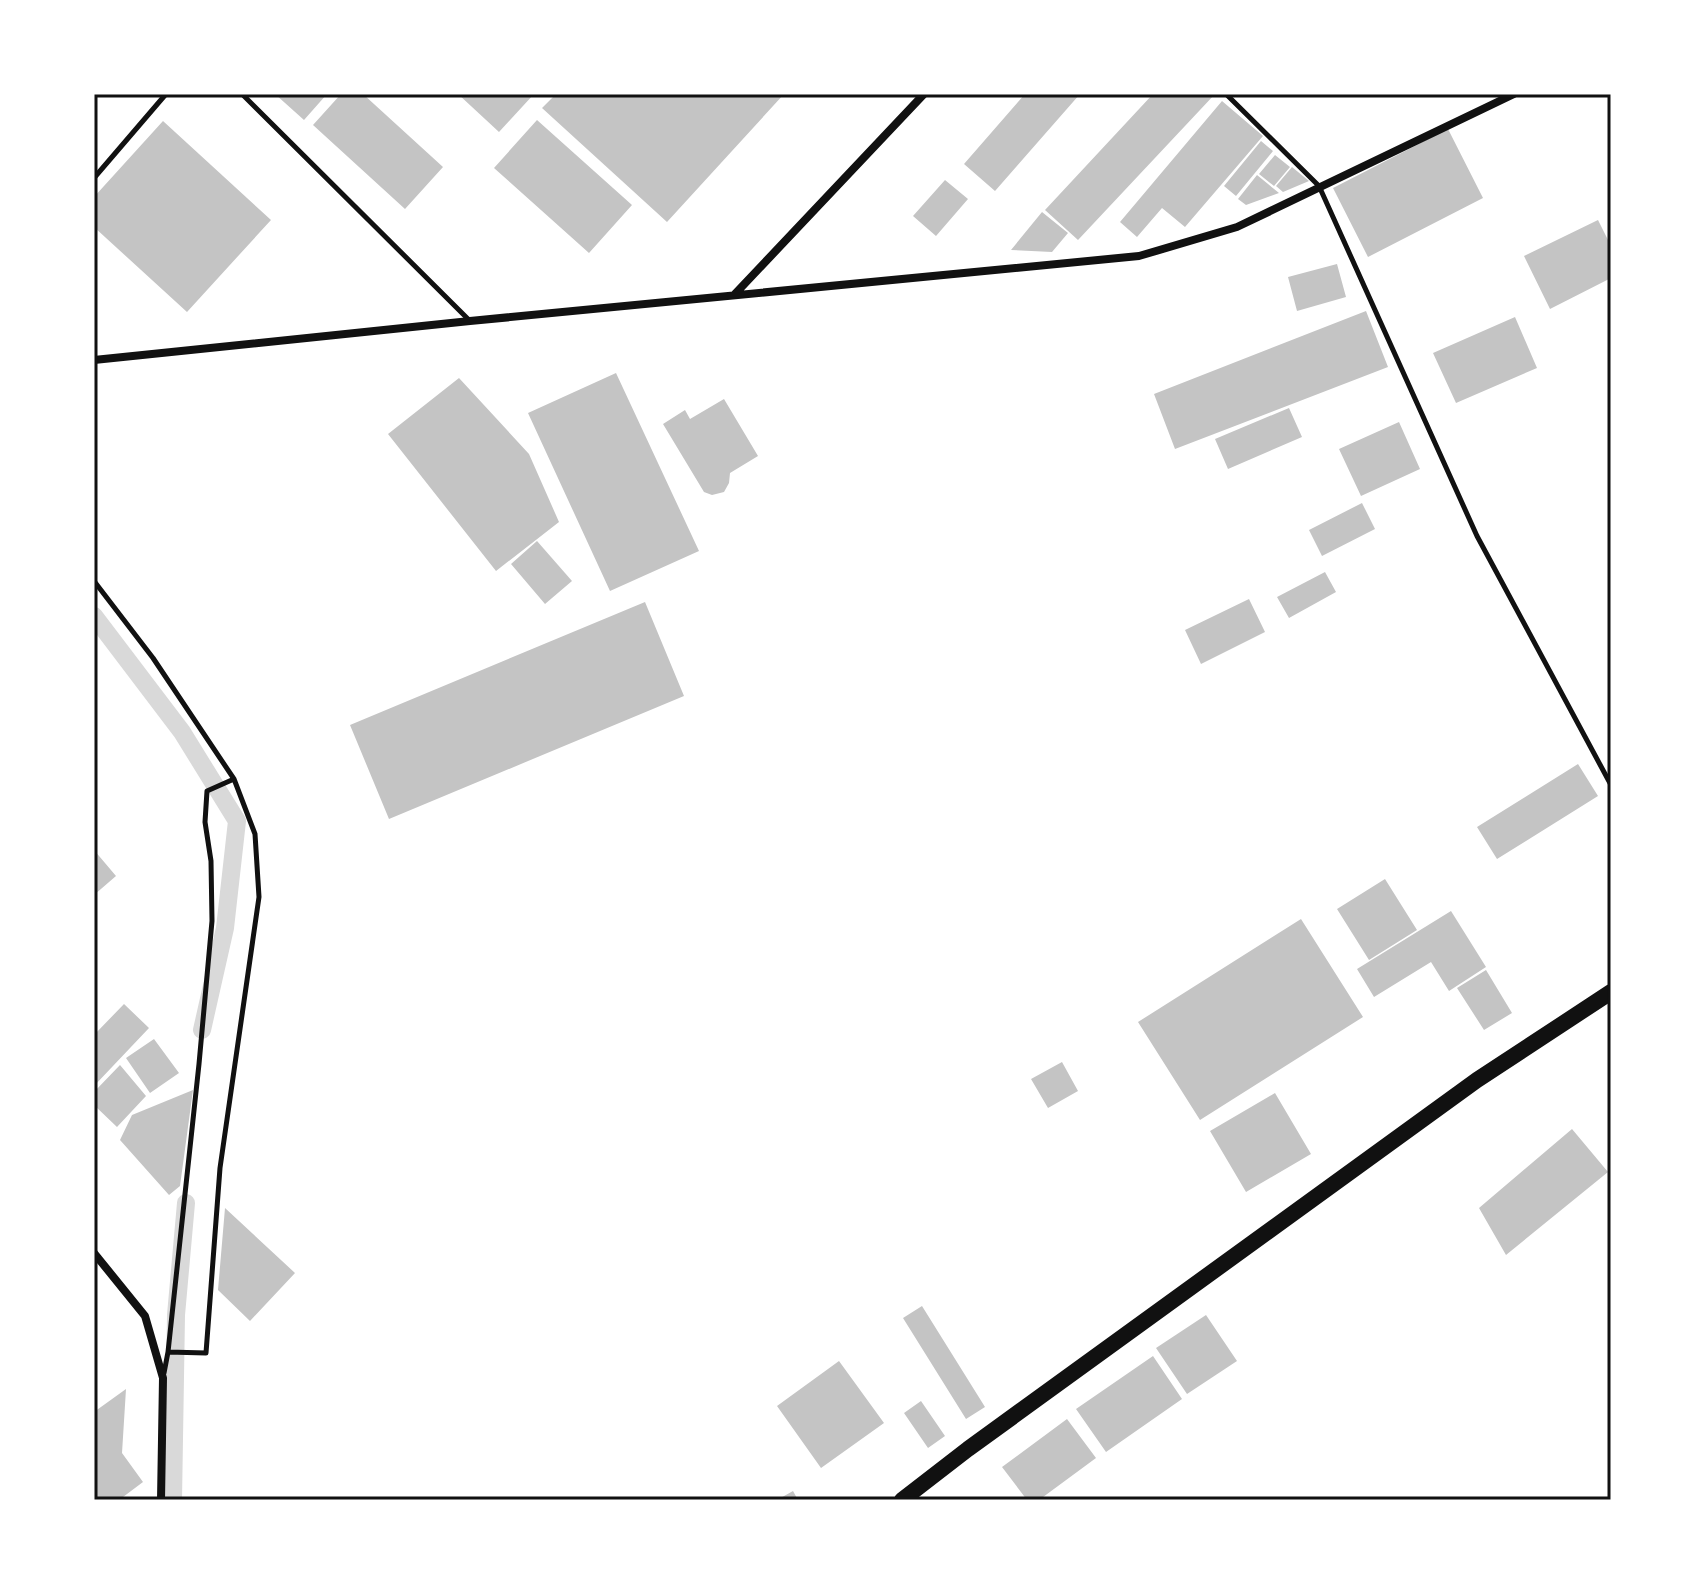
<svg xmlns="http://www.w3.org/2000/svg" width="1705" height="1594" viewBox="0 0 1705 1594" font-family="'IBM Plex Sans',sans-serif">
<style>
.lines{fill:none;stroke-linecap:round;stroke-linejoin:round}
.canal{stroke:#d9d9d9;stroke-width:18}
.building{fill:#c4c4c4}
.service{stroke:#111;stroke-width:5}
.minor{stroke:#111;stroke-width:8}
.secondary{stroke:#111;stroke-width:16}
.neatline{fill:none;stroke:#111;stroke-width:3}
</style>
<rect width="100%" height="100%" fill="#fff"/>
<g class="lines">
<path class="canal" d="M94,616L182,732L237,821L225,928L202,1030
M173,1500L176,1315L186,1203"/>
</g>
<path class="building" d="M275,94H327L304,120Z
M341,94H363L443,167L405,209L313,125Z
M458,94H534L499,132Z
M556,94H784L667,222L542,108Z
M1025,94H1080L995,191L964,164Z
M1153,94H1215L1078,240L1045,210Z
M1222,101L1263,136L1185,227L1162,208L1137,237L1120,222Z
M537,120L632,205L589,253L494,168Z
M163,121L271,220L187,312L94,227V197Z
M1448,129L1483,198L1368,257L1333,188Z
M1261,141L1273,151L1236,196L1224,186Z
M1275,155L1290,167L1274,186L1259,174Z
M1292,167L1309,181L1283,192L1276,186Z
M1257,175L1279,193L1246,205L1238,199Z
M945,180L968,199L936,236L913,216Z
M1042,212L1068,233L1052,252L1011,250Z
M1598,220L1611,246V278L1550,309L1524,256Z
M1337,264L1346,297L1297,311L1288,277Z
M1366,311L1388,367L1175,449L1154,394Z
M1515,317L1537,368L1456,403L1433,353Z
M616,373L699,551L610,591L528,413Z
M459,378L529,454L559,522L496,571L388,434Z
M724,399L758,456L730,473L729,483L724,492L712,495L704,492L663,424L685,410L690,419Z
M1289,408L1302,437L1228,469L1215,439Z
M1399,422L1420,469L1361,496L1339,449Z
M1362,503L1375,529L1322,556L1309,530Z
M537,541L572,581L545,604L511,564Z
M1325,572L1336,592L1289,618L1277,597Z
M1249,599L1265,632L1201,664L1185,630Z
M645,602L684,696L389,819L350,725Z
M1578,764L1598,796L1497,859L1477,827Z
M94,850L116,876L94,895Z
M1385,879L1417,930L1369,960L1337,909Z
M1451,911L1486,967L1449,991L1431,962L1374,997L1357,969Z
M1301,919L1363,1017L1200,1120L1138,1022Z
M1486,970L1512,1013L1484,1030L1457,988Z
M124,1004L149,1028L94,1086V1035Z
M154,1039L179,1073L150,1093L126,1058Z
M1062,1062L1078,1091L1048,1108L1031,1079Z
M120,1065L146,1096L117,1127L94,1105V1092Z
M193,1090L180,1186L169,1195L120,1140L132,1115Z
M1275,1093L1311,1154L1246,1192L1210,1131Z
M1572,1129L1608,1172L1506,1255L1479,1208Z
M225,1208L295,1273L250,1321L218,1290Z
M922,1306L985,1407L966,1419L903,1318Z
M1206,1315L1237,1361L1187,1394L1156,1348Z
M1153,1356L1182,1399L1106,1452L1076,1409Z
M839,1361L884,1423L821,1468L777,1406Z
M126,1389L122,1453L143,1482L119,1500H94V1412Z
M921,1401L945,1436L928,1448L904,1413Z
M1067,1419L1096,1458L1039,1500H1027L1002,1467Z
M793,1491L798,1500H777Z"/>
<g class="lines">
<path class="service" d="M242,94L470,321
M1226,94L1319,186L1477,536L1611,785
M94,178L166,94
M94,581L153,658L234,779L255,834L259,897L220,1168L206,1353L168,1352
M164,1373L168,1352L199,1064L212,921L211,861L205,822L207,791L234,779"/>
<path class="minor" d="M734,295L924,94
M94,360L470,321L1139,256L1237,227L1514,94
M94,1253L145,1316L163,1378L161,1500"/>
<path class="secondary" d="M902,1500L968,1449L1477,1080L1611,992"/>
</g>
<rect width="1705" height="1594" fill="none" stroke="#ffffff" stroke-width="192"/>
<rect x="96" y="96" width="1513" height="1402" class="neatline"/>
</svg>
